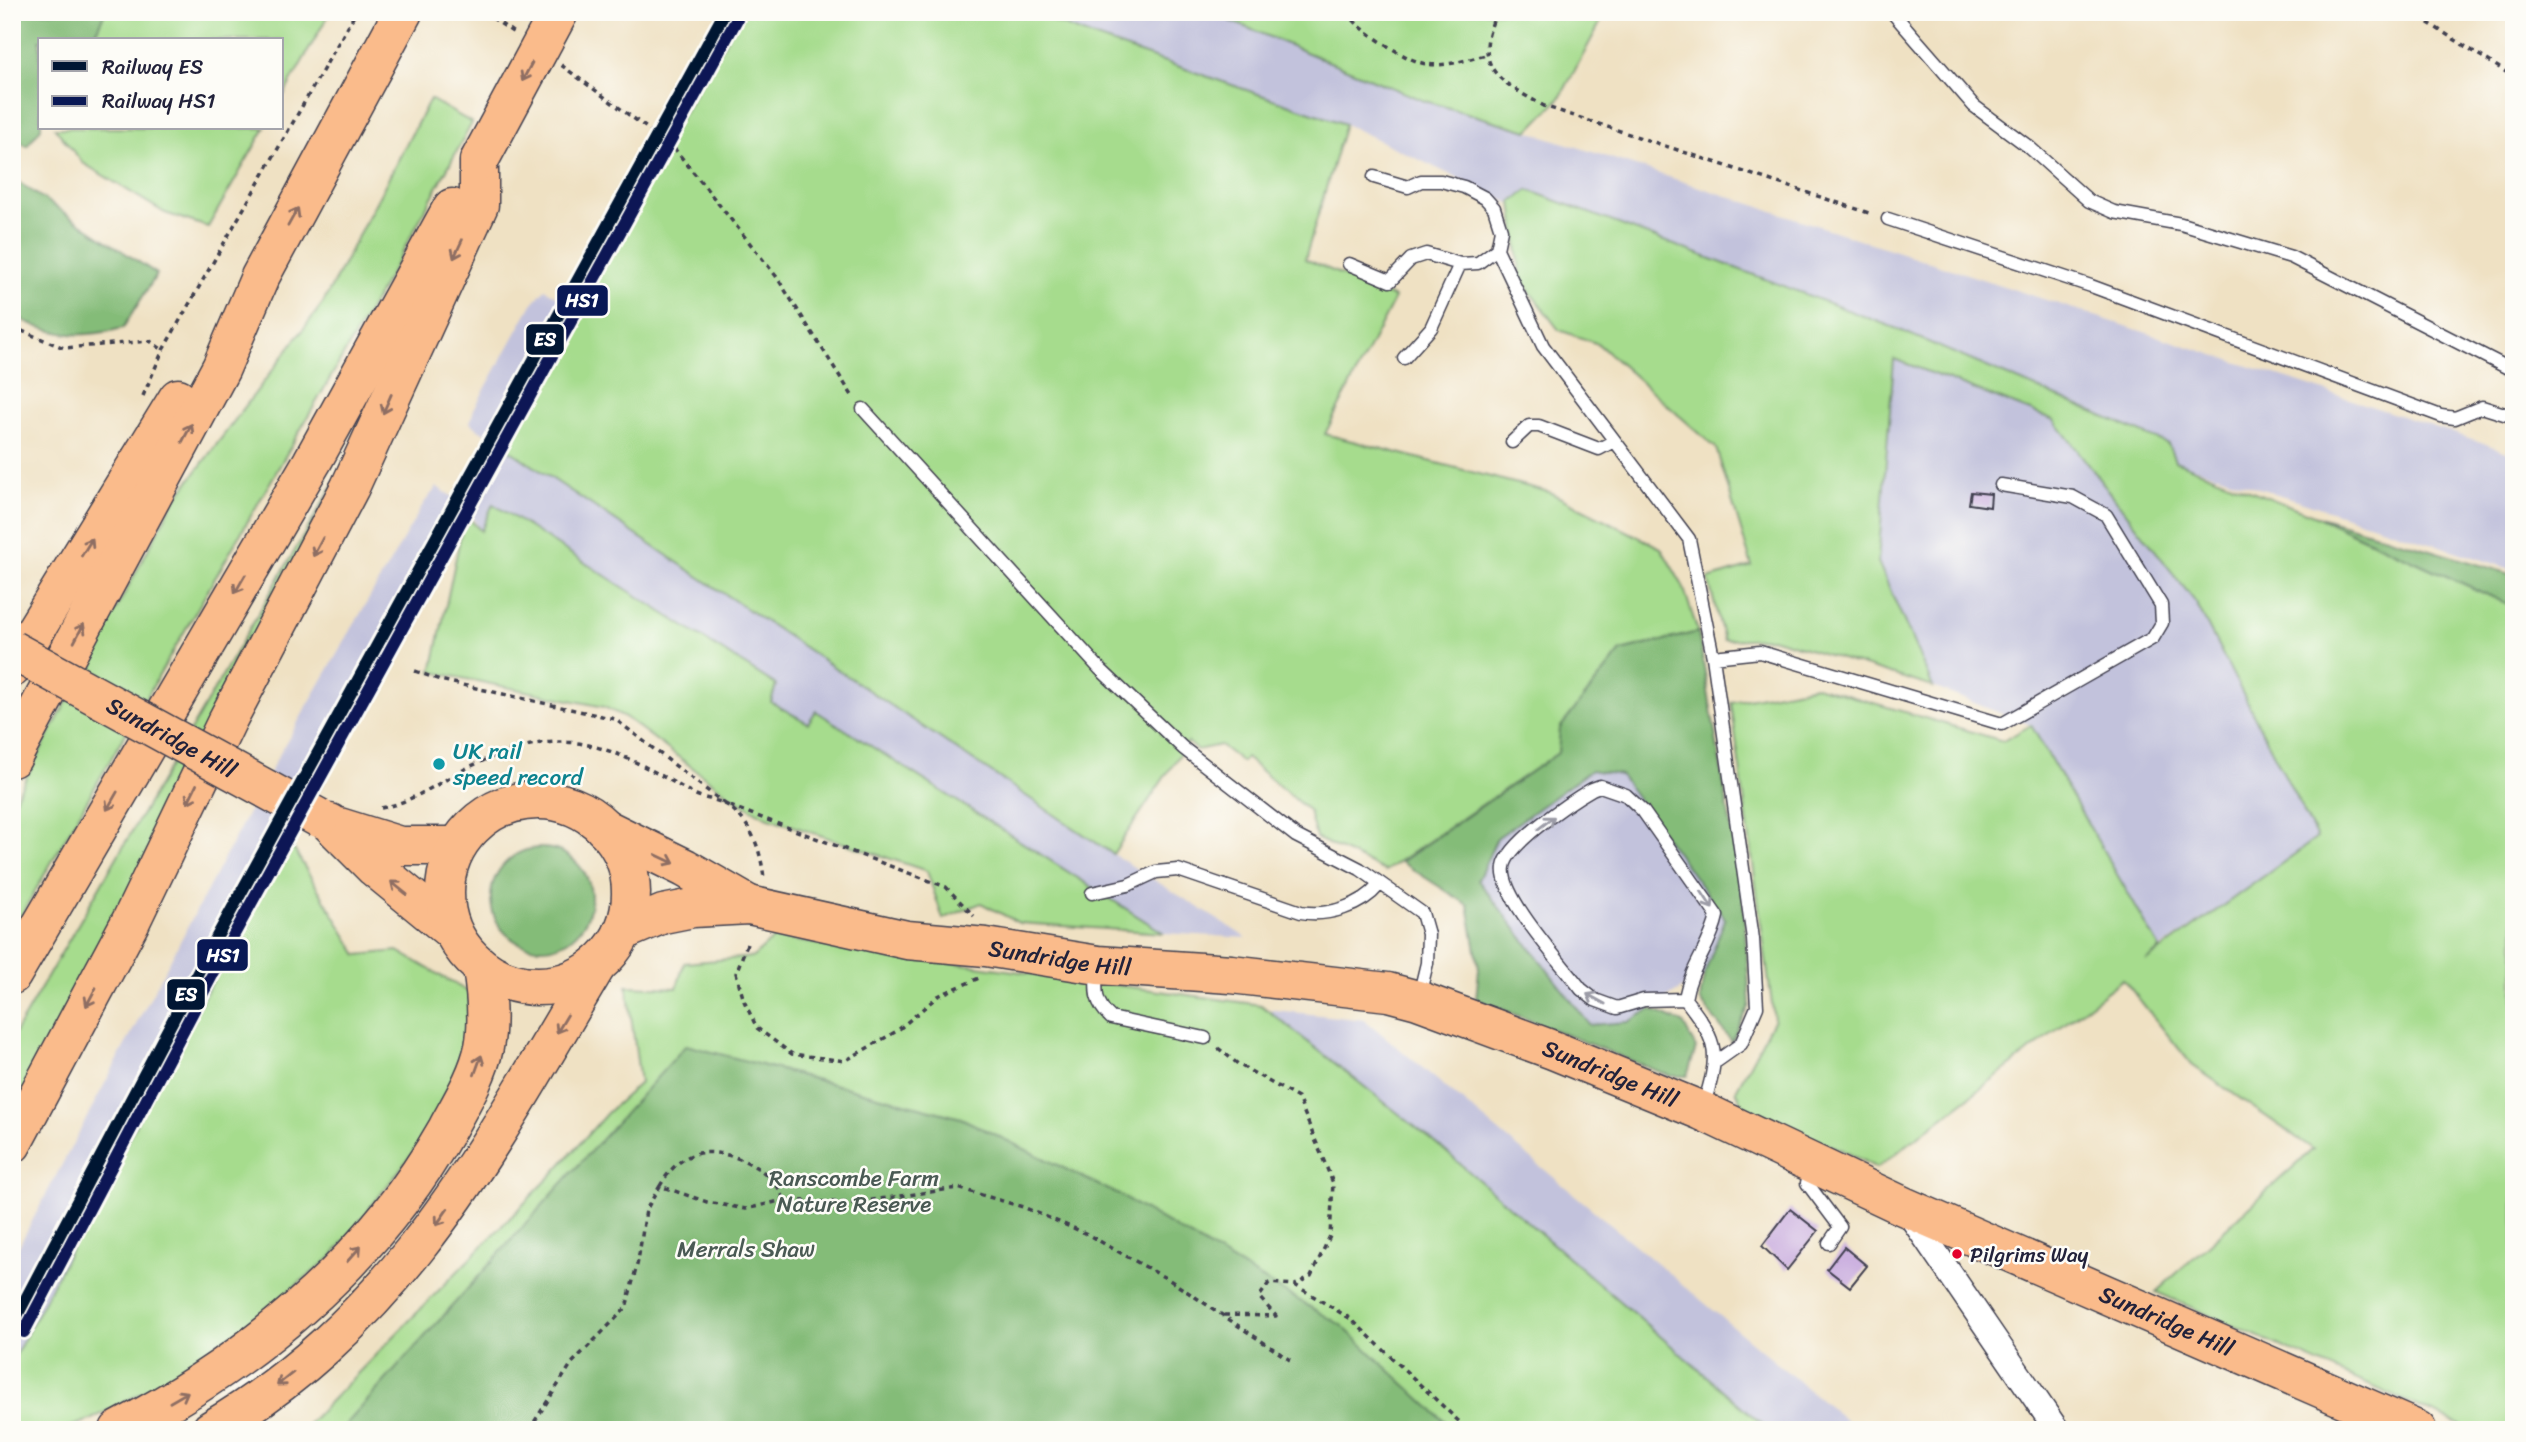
<svg xmlns="http://www.w3.org/2000/svg" width="2526" height="1442" viewBox="0 0 2526 1442" font-family="Sriracha,sans-serif">
<style>
.industrial{fill:#c2c2dc}
.green{fill:#a6dc8d;stroke:#647f64;stroke-width:2}
.forest{fill:#84bc78;stroke:#536f5a;stroke-width:2}
.building{fill:#c2a2db}
.lines{fill:none;stroke-linecap:round;stroke-linejoin:round}
.lane-casing{stroke:#413f4f;stroke-width:15}
.street-casing{stroke:#413f4f;stroke-width:27}
.primary-casing{stroke:#413f4f;stroke-width:41}
.highway-casing{stroke:#413f4f;stroke-width:41}
.path{stroke:#413f4f;stroke-width:3.5;stroke-dasharray:5 5;stroke-linecap:butt}
.lane{stroke:#fff;stroke-width:12}
.street{stroke:#fff;stroke-width:24}
.primary{stroke:#fabb8b;stroke-width:38}
.highway{stroke:#fabb8b;stroke-width:38}
.primary-bridge-casing{stroke:#413f4f;stroke-width:41;stroke-linecap:butt}
.highway-bridge-casing{stroke:#413f4f;stroke-width:41;stroke-linecap:butt}
.primary-bridge{stroke:#fabb8b;stroke-width:38}
.highway-bridge{stroke:#fabb8b;stroke-width:38}
.rail-1-casing{stroke:#fdfcf7;stroke-width:18}
.rail-2-casing{stroke:#fdfcf7;stroke-width:18}
.rail-1{stroke:#011633;stroke-width:12}
.rail-2{stroke:#091855;stroke-width:12}
.oneway{stroke:#8e6e63}
.oneway2{stroke:#9c9ca7}
.culture-dot{fill:#0f9aa8;stroke:#fdfcf7;stroke-width:2.5}
.bus-dot{fill:#e4002b;stroke:#fdfcf7;stroke-width:2.5}
.labels{text-anchor:middle;stroke-width:5;stroke-linejoin:round;paint-order:stroke}
.bus-label{font-size:21px;fill:#22223b;stroke:#fdfcf7;text-anchor:start}
.street-label{font-size:23px;fill:#22223b;stroke:#fdfcf7}
.culture-label{font-size:23px;fill:#0d838f;stroke:#fdfcf7;text-anchor:start}
.park-label{font-size:23px;fill:#4a5a54;stroke:#fdfcf7}
.line-badge{stroke:#fdfcf7;stroke-width:2.5}
.badge-label{font-size:19px;text-anchor:middle;font-weight:bold;fill:#fff}
</style>
<rect width="100%" height="100%" fill="#fdfcf7"/>
<filter id="ink" filterUnits="userSpaceOnUse"><feTurbulence type="fractalNoise" baseFrequency=".0143" numOctaves="2"/><feDisplacementMap in="SourceGraphic" scale="14" xChannelSelector="R" yChannelSelector="G"/><feConvolveMatrix kernelMatrix="1 2 1 2 8 2 1 2 1" color-interpolation-filters="sRGB"/></filter>
<filter id="wash" filterUnits="userSpaceOnUse"><feTurbulence type="fractalNoise" baseFrequency=".00686" numOctaves="4" result="noise"/><feDisplacementMap in="SourceGraphic" scale="28" xChannelSelector="R" yChannelSelector="G"/><feGaussianBlur stdDeviation="1.57" result="paint"/><feColorMatrix in="noise" values="0 0 0 0 0 0 0 0 0 0 0 0 0 0 0 0 0 1.4 0 .05"/><feComposite in="paint" operator="in"/></filter>
<g filter="url(#wash)">
<rect width="100%" height="100%" fill="#efe1c3"/>
<path class="industrial" d="M1029,12H1209L1422,100L1528,131L2481,442L2514,455V570L2175,461L2168,444L1896,328L1561,228L1345,124L1093,37Z
M545,289L572,305L563,330L499,443L470,423L474,409L532,304Z
M1893,359L2054,420L2196,603L2317,839L2160,949L2031,725L1933,687L1878,562Z
M502,445L1113,854L1247,938L1164,933L817,711L808,723L770,702L776,685L494,505L481,531L466,507L349,738L187,1026L12,1362V1259L275,762L424,503L437,487L466,505Z
M1591,770L1620,775L1725,919L1704,975L1628,1022L1591,1025L1478,880L1497,838Z
M1265,1009L1365,1020L1857,1430H1769L1437,1144Z"/>
<path class="green" d="M105,12H330L282,98V40H92Z
M742,12H1029L1093,37L1345,124L1305,259L1395,298L1325,434L1549,492L1661,548L1683,586L1698,632L1621,651L1561,728L1558,753L1385,871L1316,838L1309,811L1246,758L1242,762L1220,745L1197,750L1188,742L1113,854L499,443L563,330L572,305Z
M1209,12H1606L1560,98L1528,131L1422,100Z
M430,99L472,123L397,262L12,931V804L174,501L323,303Z
M55,128H265L208,227L165,213L83,163Z
M1528,190L1895,328L2168,444L2175,461L2316,516L2514,607V1430H2472L2156,1292L2313,1149L2192,1065L2123,979L1877,1168L1842,1150L1746,1112L1736,1090L1774,1019L1731,702L1816,686L2003,741L2031,725L2160,949L2146,961L2317,838L2196,603L2054,420L1894,359L1878,562L1933,687L1772,638L1724,640L1708,579L1752,566L1716,448L1598,344L1559,330L1521,280L1512,202Z
M334,483L12,1121V1038Z
M493,504L776,685L771,702L808,723L816,711L1164,933L1019,923L981,903L943,919L927,871L766,817L733,798L625,717L604,707L432,672L465,514L481,531Z
M290,843L358,955L398,951L470,993L469,1043L440,1118L331,1258L191,1367L90,1420L61,1430H12V1362L187,1026Z
M774,938L1261,1005L1437,1144L1769,1430H302L551,1176L607,1113L640,1083L627,986L677,988L684,963L753,957Z"/>
<path class="forest" d="M12,12H105L92,40H40L41,128L27,146L12,137Z
M12,178L157,274L123,328C81,339 50,337 12,314Z
M2316,516L2514,575V607Z
M1698,632L1743,898L1750,1005L1732,1042L1700,1000L1704,975L1725,919L1620,775L1591,770L1497,838L1478,880L1590,1025L1628,1022L1651,1009L1683,1023L1696,1048L1687,1076H1670L1476,999L1479,968L1468,905L1401,862L1558,753L1560,728L1621,651Z
M491 898a50 50 0 1 1 100 0a50 50 0 1 1-100 0Z
M686,1045L961,1118L1119,1195L1341,1325L1454,1430H341Z"/>
<g id="blocks">
<path class="building" d="M1971,492L1991,494L1990,507L1969,504Z
M1790,1209L1818,1231L1787,1270L1762,1246Z
M1844,1247L1867,1266L1850,1287L1827,1269Z"/>
</g>
</g>
<g filter="url(#ink)">
<use href="#blocks" fill-opacity="0" stroke="#413f4f" stroke-width="2"/>
<g class="lines">
<g class="lane-casing">
<path id="lane" d="M1892,12L1974,106L2029,147L2089,201L2114,212L2181,224L2291,257L2514,371
M1374,177L1408,187L1421,181H1441L1464,187L1485,198L1494,208L1501,230L1497,249L1543,346L1689,539L1713,657L1753,939L1757,1007L1741,1044L1717,1061
M1888,219L2091,286L2441,416L2455,418L2482,407L2514,417
M1349,264L1390,281L1411,259L1426,254L1460,264L1478,263L1497,249
M1404,358L1431,328L1460,264
M863,409L1100,669L1183,748L1296,836L1360,869L1422,913L1428,934L1427,963L1419,996
M1512,442L1529,426H1539L1599,449L1614,441
M1713,657L1760,652L2002,724L2153,638L2162,623L2161,605L2106,515L2073,497L2001,485
M1092,893L1128,885L1156,872L1178,870L1301,912C1327,917 1362,906 1379,885
M1097,970C1095,992 1095,1003 1111,1018L1205,1038
M1685,999L1644,1000L1617,1008L1595,1000L1581,989C1563,965 1499,896 1504,867C1507,844 1571,801 1592,789L1600,786L1626,795L1643,811L1717,916C1711,946 1690,967 1685,999C1721,1045 1719,1054 1703,1108
M1811,1167L1807,1183L1840,1227L1829,1243"/>
</g>
<g class="street-casing">
<path id="street" d="M1905,1208L2057,1430"/>
</g>
<g class="primary-casing">
<path id="primary" d="M330,823L374,867L452,931
M339,827L400,846H456"/>
</g>
<g class="highway-casing">
<g id="highway">
<path d="M12,668L178,398"/>
<path d="M12,758L221,368L260,277L403,12"/>
<circle cx="538" cy="893" r="93"/>
<path d="M604,828L685,868L749,905"/>
<path id="s1" d="M623,931L663,914L693,908L749,905L907,940L986,947L1098,965L1231,974L1388,992L1418,1000L1553,1050L1702,1111L1903,1206L2417,1430"/>
<path d="M12,975L312,462L452,208"/>
<path d="M12,1144L131,921L227,721L350,487L479,205V161"/>
<path d="M119,1430C254,1359 371,1263 447,1129C461,1103 478,1076 484,1047C489,1021 486,994 482,968"/>
<path d="M211,1430C403,1316 487,1149 597,965"/>
</g>
</g>
<path class="path" d="M484,12L514,33
M1347,12C1356,25 1367,32 1380,41C1426,71 1433,69 1486,55
M1497,12C1471,68 1499,81 1544,106L1872,214
M2411,12L2514,77
M561,65L674,148L776,276L853,397
M12,327L64,348L150,341L163,350
M143,396L163,350L356,12
M415,671L440,680L615,719L725,804L946,887L974,916
M381,808C410,803 437,784 463,770C562,721 602,741 692,793C702,799 717,799 727,805C752,823 761,850 764,879
M747,944L736,973L744,1001L757,1028L792,1054L845,1061L897,1031L938,996L979,978
M1218,1048L1238,1064L1298,1098L1333,1183L1330,1236L1311,1276L1295,1285
M660,1186C667,1173 680,1158 695,1154C726,1146 776,1170 784,1200
M1224,1315L1276,1316L1259,1297L1269,1283L1295,1285L1351,1319L1468,1430
M529,1430L572,1363L626,1308L638,1261L646,1210L660,1186L707,1202L746,1209L784,1200L851,1203L958,1188L1023,1207L1085,1233L1171,1281L1290,1360"/>
<use href="#lane" class="lane"/>
<use href="#street" class="street"/>
<use href="#primary" class="primary"/>
<use href="#highway" class="highway"/>
<g class="primary-bridge-casing">
<g id="primary-bridge">
<path id="s2" d="M12,650L319,818"/>
</g>
</g>
<g class="highway-bridge-casing">
<path id="highway-bridge" d="M479,161L559,12"/>
</g>
<use href="#primary-bridge" class="primary-bridge"/>
<use href="#highway-bridge" class="highway-bridge"/>
<g class="rail-1-casing">
<path id="rail-1" d="M12,1325L214,942L725,12"/>
</g>
<g class="rail-2-casing">
<path id="rail-2" d="M24,1332L226,949L737,19"/>
</g>
<use href="#rail-1" class="rail-1"/>
<use href="#rail-2" class="rail-2"/>
</g>
<defs><path id="oneway-shaft" d="M-6 0H5M1.5-3L5.5 0L1.5 3" fill="none" stroke-width="1.6" stroke-linecap="round" stroke-linejoin="round" transform="scale(1.75)"/></defs>
<g class="oneway">
<use href="#oneway-shaft" transform="translate(527 72) rotate(118)"/>
<use href="#oneway-shaft" transform="translate(293 217) rotate(-61)"/>
<use href="#oneway-shaft" transform="translate(458 249) rotate(115)"/>
<use href="#oneway-shaft" transform="translate(387 404) rotate(114)"/>
<use href="#oneway-shaft" transform="translate(187 433) rotate(-62)"/>
<use href="#oneway-shaft" transform="translate(87 547) rotate(-58)"/>
<use href="#oneway-shaft" transform="translate(318 547) rotate(118)"/>
<use href="#oneway-shaft" transform="translate(240 584) rotate(120)"/>
<use href="#oneway-shaft" transform="translate(79 633) rotate(-62)"/>
<use href="#oneway-shaft" transform="translate(192 794) rotate(116)"/>
<use href="#oneway-shaft" transform="translate(112 801) rotate(120)"/>
<use href="#oneway-shaft" transform="translate(665 859) rotate(25)"/>
<use href="#oneway-shaft" transform="translate(399 888) rotate(-141)"/>
<use href="#oneway-shaft" transform="translate(91 997) rotate(118)"/>
<use href="#oneway-shaft" transform="translate(562 1024) rotate(121)"/>
<use href="#oneway-shaft" transform="translate(478 1065) rotate(-70)"/>
<use href="#oneway-shaft" transform="translate(442 1217) rotate(125)"/>
<use href="#oneway-shaft" transform="translate(354 1254) rotate(-48)"/>
<use href="#oneway-shaft" transform="translate(285 1379) rotate(141)"/>
<use href="#oneway-shaft" transform="translate(179 1397) rotate(-30)"/>
</g>
<g class="oneway2">
<use href="#oneway-shaft" transform="translate(1546 823) rotate(-38)"/>
<use href="#oneway-shaft" transform="translate(1707 900) rotate(57)"/>
<use href="#oneway-shaft" transform="translate(1596 999) rotate(-151)"/>
</g>
</g>
<circle class="culture-dot" cx="439" cy="764" r="7"/>
<circle class="bus-dot" cx="1957" cy="1254" r="6"/>
<g class="labels">
<g class="bus-label">
<text x="1970" y="1262">Pilgrims Way</text>
</g>
<g class="street-label">
<text dy="8" stroke="none"><textPath href="#s2" startOffset="182">Sundridge Hill</textPath></text>
<text dy="8" stroke="none"><textPath href="#s1" startOffset="446">Sundridge Hill</textPath></text>
<text dy="8" stroke="none"><textPath href="#s1" startOffset="1013">Sundridge Hill</textPath></text>
<text dy="8" stroke="none"><textPath href="#s1" startOffset="1622">Sundridge Hill</textPath></text>
</g>
<g class="culture-label">
<text x="453" y="759">UK rail<tspan x="453" dy="26">speed record</tspan></text>
</g>
<g class="park-label">
<text x="854" y="1186">Ranscombe Farm<tspan x="854" dy="26">Nature Reserve</tspan></text>
<text x="746" y="1257">Merrals Shaw</text>
</g>
</g>
<g class="line-badge">
<rect x="556" y="284" width="53" height="33" rx="7" fill="#091855"/>
<rect x="525" y="323" width="40" height="33" rx="7" fill="#011633"/>
<rect x="196" y="938" width="53" height="34" rx="7" fill="#091855"/>
<rect x="166" y="978" width="40" height="33" rx="7" fill="#011633"/>
</g>
<g class="badge-label">
<text x="582" y="307">HS1</text>
<text x="545" y="346">ES</text>
<text x="223" y="962">HS1</text>
<text x="186" y="1001">ES</text>
</g>
<rect width="2526" height="1442" fill="none" stroke="#fdfcf7" stroke-width="42"/>
<rect x="38" y="38" width="245" height="91" fill="#fdfcf7" stroke="#a5a5ac" stroke-width="2"/>
<rect x="52" y="61" width="35" height="10" fill="#011633" stroke="#a5a5ac" stroke-width="2"/>
<text x="102" y="74" font-size="21" fill="#22223b">Railway ES</text>
<rect x="52" y="96" width="35" height="10" fill="#091855" stroke="#a5a5ac" stroke-width="2"/>
<text x="102" y="108" font-size="21" fill="#22223b">Railway HS1</text>
</svg>
